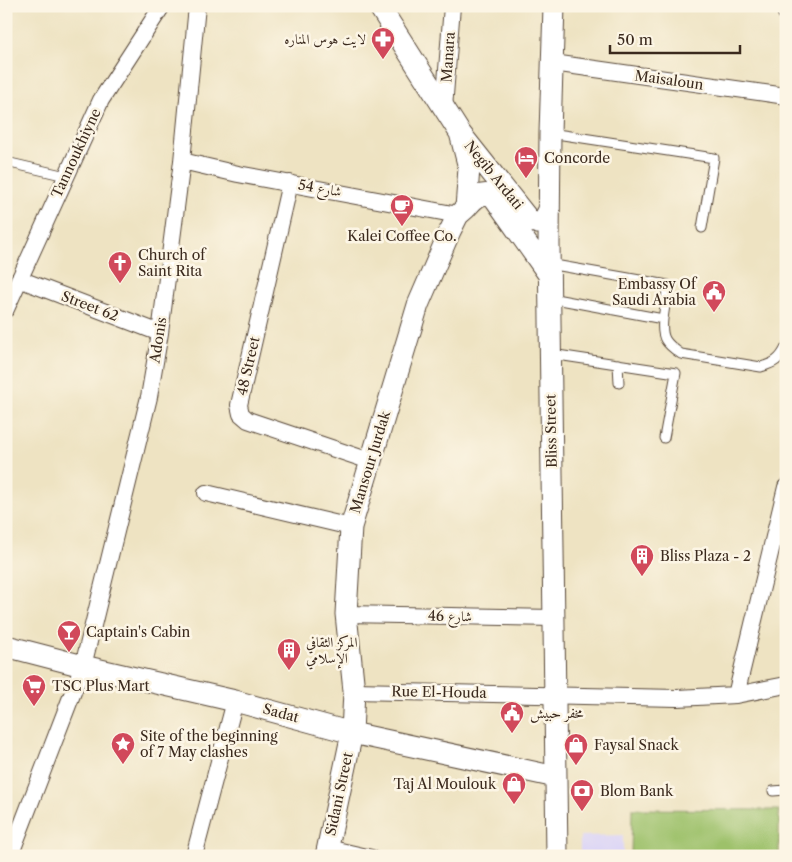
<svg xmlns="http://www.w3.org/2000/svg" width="792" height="862" viewBox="0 0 792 862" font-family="'Libre Caslon Text',Amiri,serif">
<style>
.built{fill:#dcd5f6}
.grass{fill:#9dc16b;stroke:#6c7644}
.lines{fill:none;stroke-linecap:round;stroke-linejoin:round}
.service-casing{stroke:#564637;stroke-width:11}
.pedestrian-casing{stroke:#564637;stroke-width:14}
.minor-casing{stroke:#564637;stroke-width:18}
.tertiary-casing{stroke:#564637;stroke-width:23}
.service{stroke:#fff;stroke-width:9}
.pedestrian{stroke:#fff;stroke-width:12}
.minor{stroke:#fff;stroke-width:16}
.tertiary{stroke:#fff;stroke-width:21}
.labels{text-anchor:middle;stroke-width:5;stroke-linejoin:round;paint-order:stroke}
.poi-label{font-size:14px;fill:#3b2a1e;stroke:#fcf5e5;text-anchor:start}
.street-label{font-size:14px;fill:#3b2a1e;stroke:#fcf5e5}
</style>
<rect width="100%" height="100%" fill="#fcf5e5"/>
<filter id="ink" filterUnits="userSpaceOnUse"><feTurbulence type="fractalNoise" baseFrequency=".02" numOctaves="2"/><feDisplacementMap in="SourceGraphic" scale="10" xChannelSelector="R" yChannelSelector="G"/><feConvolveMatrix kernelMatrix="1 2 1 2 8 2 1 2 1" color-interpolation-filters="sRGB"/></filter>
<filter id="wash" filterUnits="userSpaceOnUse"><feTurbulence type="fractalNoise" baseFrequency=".0096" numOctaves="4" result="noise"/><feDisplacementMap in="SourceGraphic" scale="20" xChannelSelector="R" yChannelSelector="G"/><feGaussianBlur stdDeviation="1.12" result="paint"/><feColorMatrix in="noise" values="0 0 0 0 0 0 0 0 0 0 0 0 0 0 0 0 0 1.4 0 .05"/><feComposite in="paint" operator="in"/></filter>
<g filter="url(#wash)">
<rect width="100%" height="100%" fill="#eee3c2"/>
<path class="built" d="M623,835V856H580V836Z"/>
<path class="grass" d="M632,809L779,810V856H631Z"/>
</g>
<g filter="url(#ink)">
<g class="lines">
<g class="service-casing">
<path id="service" d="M550,133L714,158L702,228
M6,162L66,176
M549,264L668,285L663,319
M550,298L663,319C661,338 665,343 681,354L761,367C774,363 780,360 786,347
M551,354L676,373L664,438
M618,364L619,383
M773,791L786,790"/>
</g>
<g class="pedestrian-casing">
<path id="pedestrian" d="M328,846L372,856"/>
</g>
<g class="minor-casing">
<path id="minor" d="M784,6L786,13
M553,63L786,96
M444,108L452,6
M182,161L238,174L458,215
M290,183L239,405L241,414L248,420L370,461
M19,279L160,333
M6,309L101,100L162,6
M206,493L351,527
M346,614L554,618
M354,691L677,698L736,695L786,685
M736,695L786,487
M10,856L83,666L149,397L160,333L182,161L197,6
M194,856L235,701"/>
</g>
<g class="tertiary-casing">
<path id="tertiary" d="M379,6L460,133L529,220L538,223L544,220L549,210
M554,6L550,133L549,244L557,856
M466,208C474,199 480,191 493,196L549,275
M6,646L83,666L235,701L352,733L556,777
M326,856L352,733L354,691L346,614L351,527L418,305L450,231L458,215L466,208L469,168L460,133"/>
</g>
<use href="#service" class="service"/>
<use href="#pedestrian" class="pedestrian"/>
<use href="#minor" class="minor"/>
<use href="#tertiary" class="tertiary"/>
</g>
</g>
<defs>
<g id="pharmacy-pin" transform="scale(1.25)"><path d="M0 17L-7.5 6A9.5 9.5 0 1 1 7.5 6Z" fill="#d1495b" stroke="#fcf5e5"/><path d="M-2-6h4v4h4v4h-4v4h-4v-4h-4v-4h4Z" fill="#fff"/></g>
<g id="hotel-pin" transform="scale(1.25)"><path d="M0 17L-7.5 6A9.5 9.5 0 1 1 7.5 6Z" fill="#d1495b" stroke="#fcf5e5"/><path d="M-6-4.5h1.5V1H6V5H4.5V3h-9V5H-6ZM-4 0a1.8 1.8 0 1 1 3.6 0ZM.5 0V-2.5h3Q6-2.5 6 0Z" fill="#fff"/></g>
<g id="cafe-pin" transform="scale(1.25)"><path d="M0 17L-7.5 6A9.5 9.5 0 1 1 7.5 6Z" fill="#d1495b" stroke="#fcf5e5"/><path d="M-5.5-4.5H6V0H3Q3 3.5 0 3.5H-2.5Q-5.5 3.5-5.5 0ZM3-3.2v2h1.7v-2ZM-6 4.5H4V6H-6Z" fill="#fff"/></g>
<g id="church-pin" transform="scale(1.25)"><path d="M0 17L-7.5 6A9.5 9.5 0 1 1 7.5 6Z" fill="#d1495b" stroke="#fcf5e5"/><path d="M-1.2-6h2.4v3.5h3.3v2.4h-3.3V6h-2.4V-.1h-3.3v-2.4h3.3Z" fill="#fff"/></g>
<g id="civic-pin" transform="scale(1.25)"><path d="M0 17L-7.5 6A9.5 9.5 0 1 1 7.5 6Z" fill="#d1495b" stroke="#fcf5e5"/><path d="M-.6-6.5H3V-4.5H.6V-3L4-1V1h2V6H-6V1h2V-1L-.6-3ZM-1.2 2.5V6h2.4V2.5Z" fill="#fff"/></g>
<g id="building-pin" transform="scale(1.25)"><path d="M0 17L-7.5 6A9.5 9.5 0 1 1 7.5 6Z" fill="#d1495b" stroke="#fcf5e5"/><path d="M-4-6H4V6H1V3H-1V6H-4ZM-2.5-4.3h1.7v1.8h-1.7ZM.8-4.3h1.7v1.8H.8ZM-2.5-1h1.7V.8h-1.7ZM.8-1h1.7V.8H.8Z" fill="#fff"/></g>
<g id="bar-pin" transform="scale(1.25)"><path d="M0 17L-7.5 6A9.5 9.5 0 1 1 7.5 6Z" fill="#d1495b" stroke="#fcf5e5"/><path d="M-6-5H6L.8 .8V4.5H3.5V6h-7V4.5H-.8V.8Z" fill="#fff"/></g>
<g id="supermarket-pin" transform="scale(1.25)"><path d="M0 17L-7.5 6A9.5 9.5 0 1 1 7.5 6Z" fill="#d1495b" stroke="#fcf5e5"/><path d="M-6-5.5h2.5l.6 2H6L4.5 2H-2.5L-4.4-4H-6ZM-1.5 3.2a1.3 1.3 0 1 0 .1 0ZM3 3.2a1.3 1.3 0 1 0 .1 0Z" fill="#fff"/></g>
<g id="sight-pin" transform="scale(1.25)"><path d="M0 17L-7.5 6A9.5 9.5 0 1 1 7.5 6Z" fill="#d1495b" stroke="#fcf5e5"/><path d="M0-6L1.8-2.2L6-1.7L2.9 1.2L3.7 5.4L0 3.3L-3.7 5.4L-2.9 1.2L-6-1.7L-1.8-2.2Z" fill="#fff"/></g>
<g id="shop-pin" transform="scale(1.25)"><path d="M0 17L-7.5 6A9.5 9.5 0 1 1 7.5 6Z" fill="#d1495b" stroke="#fcf5e5"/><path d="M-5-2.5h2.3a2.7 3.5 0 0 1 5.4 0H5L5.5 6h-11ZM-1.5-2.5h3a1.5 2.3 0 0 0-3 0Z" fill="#fff"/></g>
<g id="bank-pin" transform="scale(1.25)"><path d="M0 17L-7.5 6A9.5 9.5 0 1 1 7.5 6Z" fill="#d1495b" stroke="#fcf5e5"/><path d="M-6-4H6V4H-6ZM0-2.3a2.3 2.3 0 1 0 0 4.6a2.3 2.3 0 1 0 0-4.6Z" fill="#fff"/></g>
</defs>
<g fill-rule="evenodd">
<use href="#pharmacy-pin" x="383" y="39"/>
<use href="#hotel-pin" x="526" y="158"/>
<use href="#cafe-pin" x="402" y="206"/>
<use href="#church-pin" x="120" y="263"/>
<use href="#civic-pin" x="714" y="292"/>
<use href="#building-pin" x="642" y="556"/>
<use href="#bar-pin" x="69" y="632"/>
<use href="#building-pin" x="289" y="650"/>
<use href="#supermarket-pin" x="34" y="686"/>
<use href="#civic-pin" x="512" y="713"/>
<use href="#sight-pin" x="123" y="744"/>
<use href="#shop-pin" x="576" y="745"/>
<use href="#shop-pin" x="514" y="784"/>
<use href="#bank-pin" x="582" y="791"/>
</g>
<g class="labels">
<g class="poi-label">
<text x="366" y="44" text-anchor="end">لايت هوس المناره</text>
<text x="544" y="163">Concorde</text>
<text x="402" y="241" text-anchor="middle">Kalei Coffee Co.</text>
<text x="138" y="260">Church of<tspan x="138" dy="16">Saint Rita</tspan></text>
<text x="696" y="289" text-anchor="end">Embassy Of<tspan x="696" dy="16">Saudi Arabia</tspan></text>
<text x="660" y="561">Bliss Plaza - 2</text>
<text x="86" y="637">Captain's Cabin</text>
<text x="306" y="647">المركز الثقافي<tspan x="306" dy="16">الإسلامي</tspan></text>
<text x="52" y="691">TSC Plus Mart</text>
<text x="530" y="718">مخفر حبيش</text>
<text x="140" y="741">Site of the beginning<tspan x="140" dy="16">of 7 May clashes</tspan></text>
<text x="594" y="750">Faysal Snack</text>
<text x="496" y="789" text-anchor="end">Taj Al Moulouk</text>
<text x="600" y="796">Blom Bank</text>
</g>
<g class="street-label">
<text transform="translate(448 57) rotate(-86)" y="5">Manara</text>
<text transform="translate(669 80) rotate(8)" y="5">Maisaloun</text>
<text transform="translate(76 153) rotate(-65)" y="5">Tannoukhiyne</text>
<text transform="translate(494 175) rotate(51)" y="5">Negib Ardati</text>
<text transform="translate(320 188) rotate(10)" y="5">شارع 54</text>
<text transform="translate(90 306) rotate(21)" y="5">Street 62</text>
<text transform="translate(158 340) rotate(-81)" y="5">Adonis</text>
<text transform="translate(248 366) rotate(-77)" y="5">48 Street</text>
<text transform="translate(551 431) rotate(-91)" y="5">Bliss Street</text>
<text transform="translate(370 462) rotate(-73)" y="5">Mansour Jurdak</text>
<text transform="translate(450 616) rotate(1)" y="5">شارع 46</text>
<text transform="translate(439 692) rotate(1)" y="5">Rue El-Houda</text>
<text transform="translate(281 713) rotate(15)" y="5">Sadat</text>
<text transform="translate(339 794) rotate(-78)" y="5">Sidani Street</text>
</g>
</g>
<rect width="792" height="862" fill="none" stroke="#fcf5e5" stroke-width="25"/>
<path d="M610 45v8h130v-8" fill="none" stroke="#3b2a1e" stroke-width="2.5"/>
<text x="617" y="45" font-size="15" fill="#3b2a1e" stroke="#fcf5e5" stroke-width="4" paint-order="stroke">50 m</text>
</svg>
